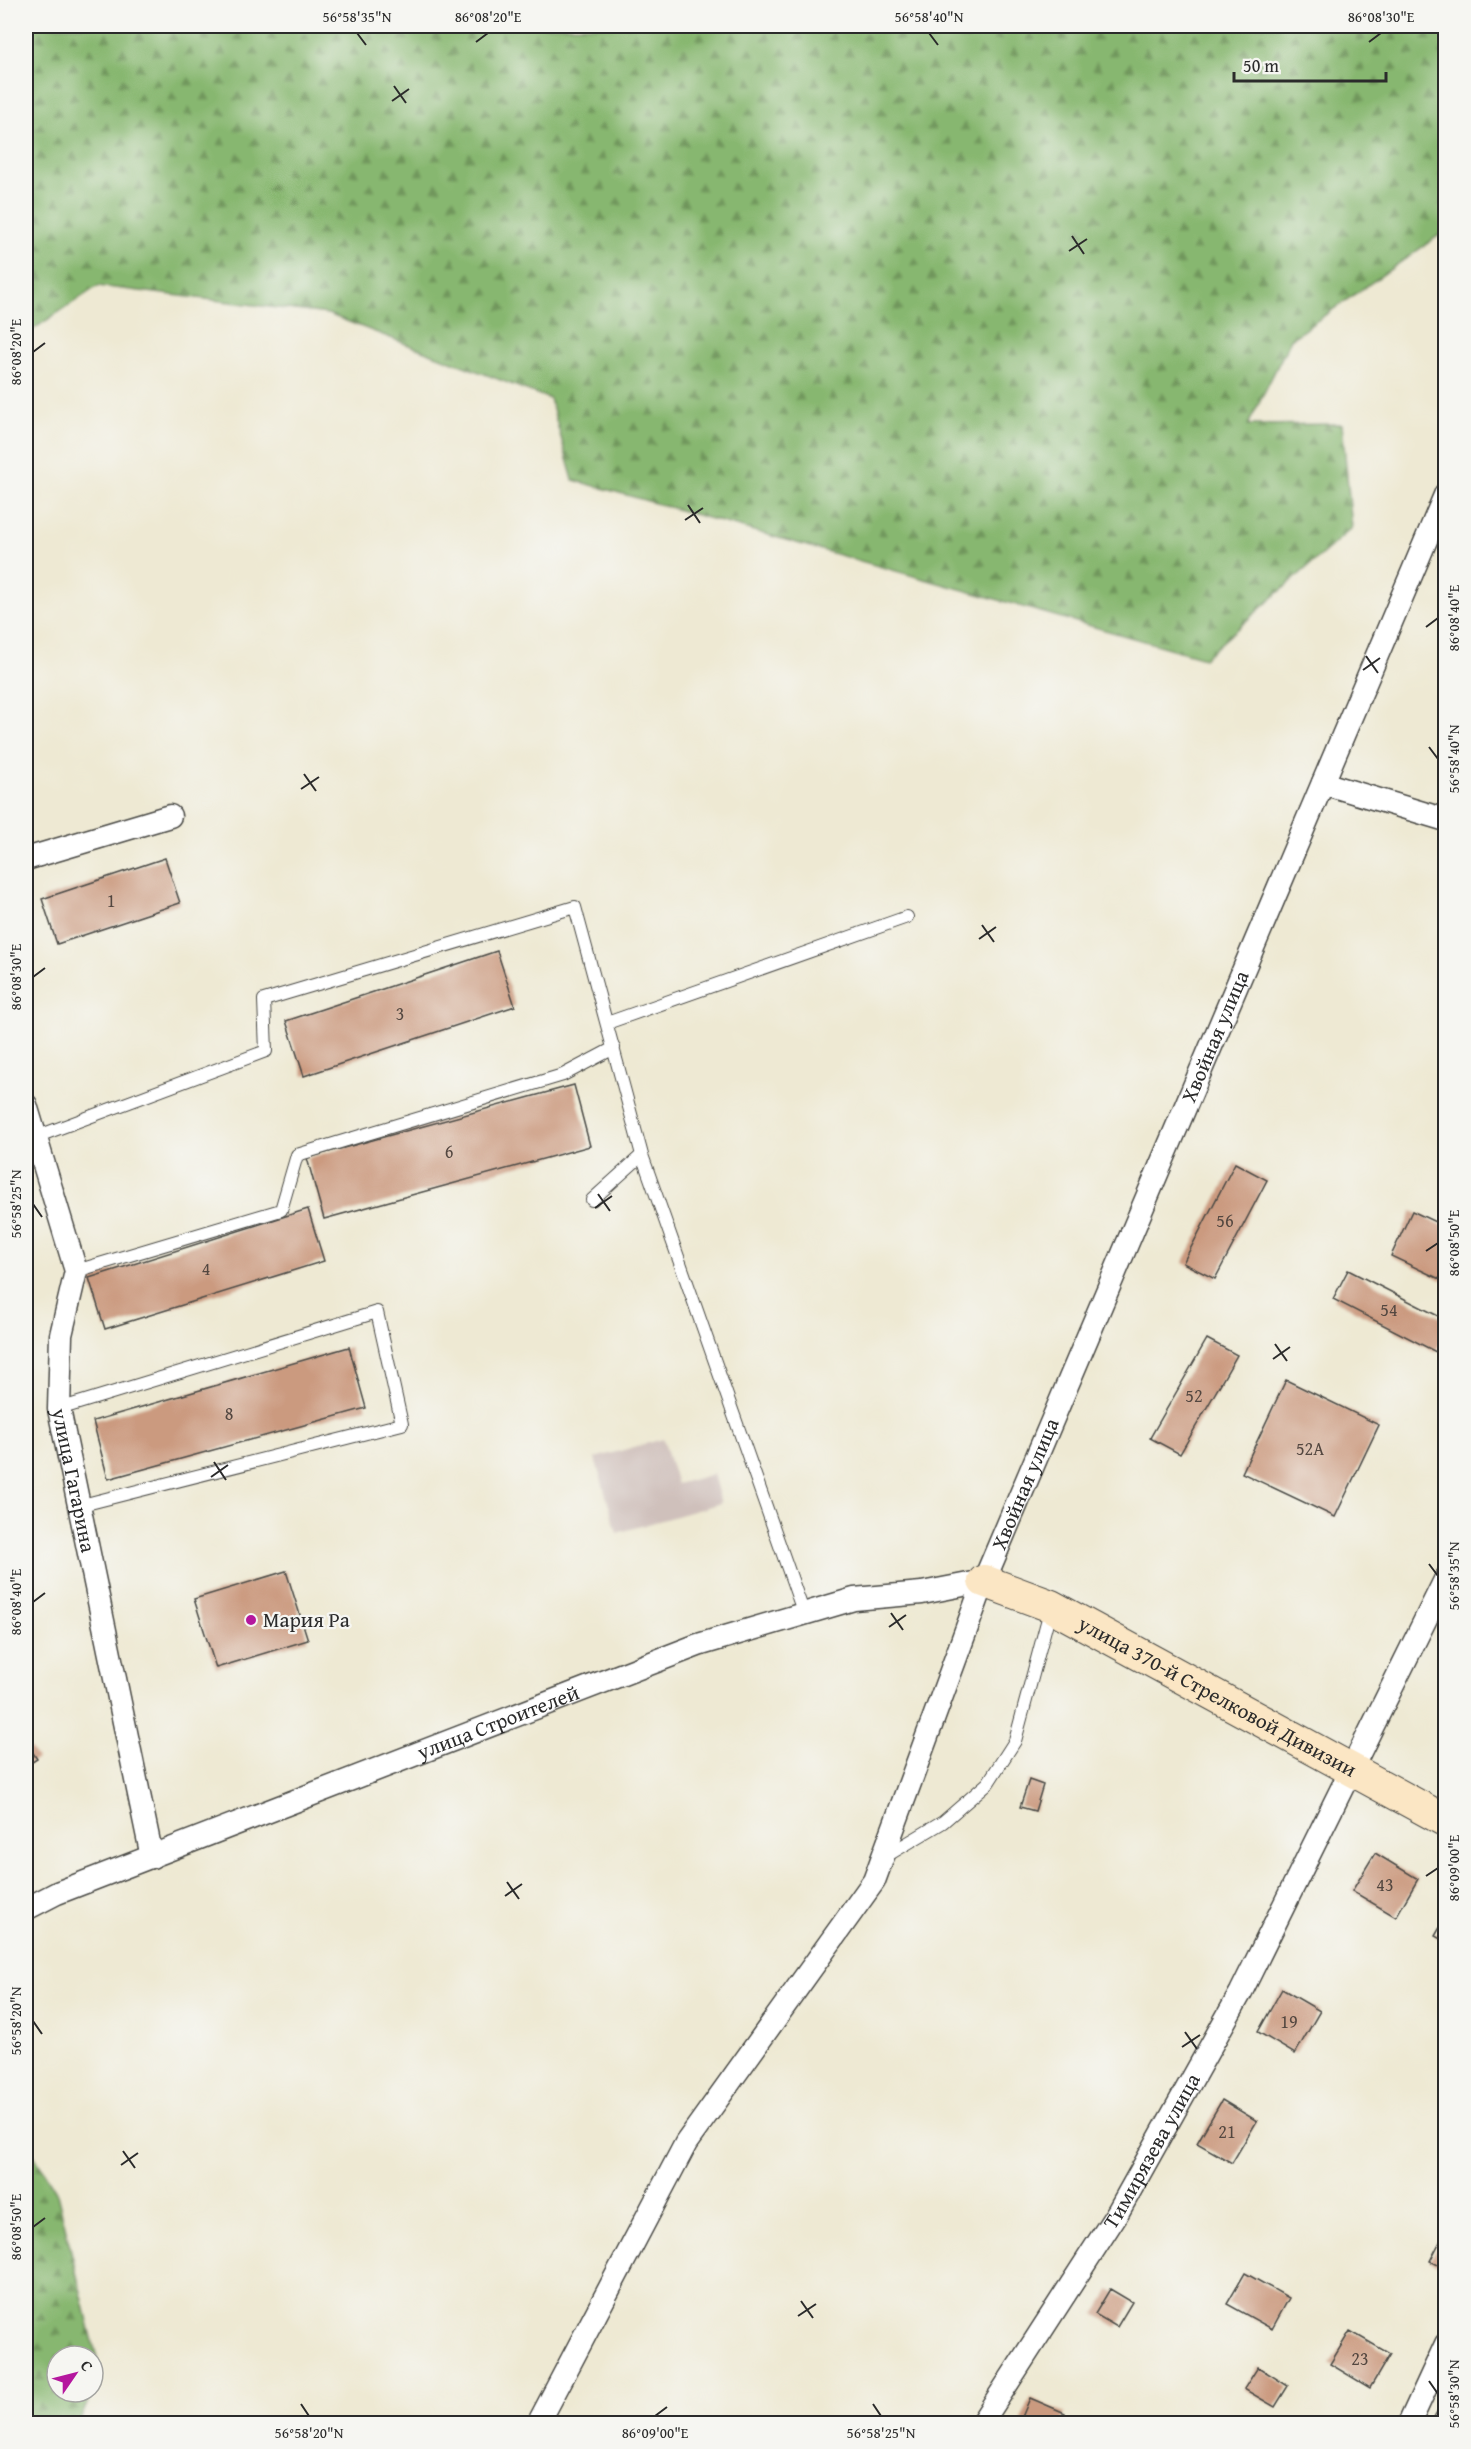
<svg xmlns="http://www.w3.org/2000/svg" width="1471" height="2449" viewBox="0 0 1471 2449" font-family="'Gentium Book Plus',serif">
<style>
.industrial{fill:#cfc0bb}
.forest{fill:url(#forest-firs);stroke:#59714e;stroke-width:1.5}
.building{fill:#cb9a7f}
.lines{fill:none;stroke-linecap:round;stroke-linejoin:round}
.lane-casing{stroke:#484844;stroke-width:14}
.street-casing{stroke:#484844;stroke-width:25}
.secondary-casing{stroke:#484844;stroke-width:34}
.lane{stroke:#fff;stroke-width:12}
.street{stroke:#fff;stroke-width:22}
.secondary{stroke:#fbe6c4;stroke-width:32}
.ticks{fill:none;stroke:#2b2b2b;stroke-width:2}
.poi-dot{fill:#b5179e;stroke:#f6f6f2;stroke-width:2}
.labels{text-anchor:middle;stroke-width:4.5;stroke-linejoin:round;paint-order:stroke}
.number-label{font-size:18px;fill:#534740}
.street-label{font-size:21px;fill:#2b2b2b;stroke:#f6f6f2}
.poi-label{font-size:21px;fill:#2b2b2b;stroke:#f6f6f2;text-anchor:start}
.neatline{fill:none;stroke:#2b2b2b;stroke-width:2}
.ticks-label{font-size:15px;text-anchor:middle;fill:#2b2b2b}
</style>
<defs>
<pattern id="forest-firs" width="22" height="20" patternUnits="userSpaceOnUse" patternTransform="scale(1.5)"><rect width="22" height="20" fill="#87b770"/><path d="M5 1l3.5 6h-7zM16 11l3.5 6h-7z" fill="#6f955c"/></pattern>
</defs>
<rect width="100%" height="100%" fill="#f6f6f2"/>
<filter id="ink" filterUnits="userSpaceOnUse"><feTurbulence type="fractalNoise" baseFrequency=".0167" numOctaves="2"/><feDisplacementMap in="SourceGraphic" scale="12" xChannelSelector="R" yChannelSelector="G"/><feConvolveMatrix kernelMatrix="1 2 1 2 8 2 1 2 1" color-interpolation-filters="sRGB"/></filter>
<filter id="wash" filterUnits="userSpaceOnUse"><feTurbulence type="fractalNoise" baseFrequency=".008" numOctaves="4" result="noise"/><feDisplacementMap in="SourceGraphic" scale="24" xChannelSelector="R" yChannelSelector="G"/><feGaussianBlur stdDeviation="1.35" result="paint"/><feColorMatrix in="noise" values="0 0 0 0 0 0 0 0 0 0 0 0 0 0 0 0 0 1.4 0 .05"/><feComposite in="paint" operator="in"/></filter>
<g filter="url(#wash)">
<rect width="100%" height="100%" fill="#eee9d3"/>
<path class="industrial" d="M663,1439L677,1484L713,1474L721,1503L617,1533L595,1458Z"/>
<path class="forest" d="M26,26H1445V231L1291,339L1248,425L1342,424L1352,528L1204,658L573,480L550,399L328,314L98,286L26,334Z
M26,2143L57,2193L100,2371L93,2389V2356H57V2392H92L79,2423H26Z"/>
<g id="blocks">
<path class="building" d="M165,858L180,903L57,944L42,899Z
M497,951L515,1006L304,1076L286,1021Z
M574,1085L590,1146L324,1219L307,1158Z
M1235,1163L1267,1180L1215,1279L1183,1263Z
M308,1209L324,1261L105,1329L89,1278Z
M1412,1211L1446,1227V1282L1391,1256Z
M1348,1270L1446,1320V1332L1436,1352L1333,1299Z
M1207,1339L1237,1355L1180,1454L1150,1438Z
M349,1347L366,1408L108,1479L93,1421Z
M1286,1380L1379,1425L1335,1517L1242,1473Z
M286,1571L308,1640L216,1668L194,1599Z
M26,1742L37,1759L26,1766Z
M1029,1780L1043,1785L1035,1811L1020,1807Z
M1375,1853L1418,1879L1396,1917L1352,1891Z
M1446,1917V1942L1435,1936Z
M1282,1989L1320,2011L1295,2054L1258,2032Z
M1222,2100L1257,2121L1232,2163L1197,2143Z
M1446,2230V2269L1430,2261Z
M1245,2273L1289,2298L1272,2329L1227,2304Z
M1110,2289L1132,2302L1117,2327L1095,2314Z
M1350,2331L1390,2354L1370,2388L1330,2364Z
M1258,2367L1288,2386L1275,2407L1244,2389Z
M1446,2395V2424H1436L1432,2421Z
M1030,2398L1065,2413L1061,2424L1020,2422Z"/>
</g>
</g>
<g filter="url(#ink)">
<use href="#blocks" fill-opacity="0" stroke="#484844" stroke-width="1.5"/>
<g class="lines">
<g class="lane-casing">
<path id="lane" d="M607,1023L907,917
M33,1138L266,1051L264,1000L575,907L642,1155L592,1200
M642,1155L804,1614
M76,1271L281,1210L297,1155L563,1075L614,1048
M59,1409L377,1312L402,1424L78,1506
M886,1856L943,1822L988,1783L1015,1741L1051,1607"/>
</g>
<g class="street-casing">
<g id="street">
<path d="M1323,783L1446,820"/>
<path d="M26,859L170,816"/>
<path id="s1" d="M26,1105L76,1271L61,1335L59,1409L152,1857"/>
<path id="s2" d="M26,1909L57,1893L698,1645L854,1599L922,1593L984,1581"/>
<path id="s3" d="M538,2424L686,2143L874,1881L984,1581L1446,493"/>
<path id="s4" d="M981,2424L1118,2212L1241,1992L1446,1578"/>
<path d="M1409,2424L1446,2344"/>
</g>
</g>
<g class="secondary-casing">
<g id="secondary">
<path id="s5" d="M984,1581L1051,1606L1446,1821"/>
</g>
</g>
<use href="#lane" class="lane"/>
<use href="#street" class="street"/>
<use href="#secondary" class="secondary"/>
</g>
</g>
<path class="ticks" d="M357,33L366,45M929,33L938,45M476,42L488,33M1369,42L1381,33M394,86L406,103M392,101L409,89M1072,236L1084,254M1069,251L1087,239M33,352L45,343M688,505L700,523M685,520L703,508M1426,627L1438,618M1366,656L1378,673M1363,670L1380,658M1429,747L1438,759M304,774L316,791M301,789L319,777M982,925L994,942M979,939L996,927M33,977L45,968M598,1194L610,1211M33,1204L42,1217M595,1208L612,1196M1426,1251L1438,1243M1275,1344L1287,1361M1273,1359L1290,1347M214,1462L226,1480M211,1477L228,1465M1429,1564L1438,1576M33,1602L45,1593M891,1613L903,1630M889,1627L906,1615M1426,1876L1438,1868M507,1882L519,1899M505,1896L522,1884M33,2021L42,2034M1185,2032L1197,2049M1182,2047L1200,2035M123,2151L135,2168M121,2165L138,2153M33,2227L45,2218M801,2301L813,2318M798,2316L816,2304M1429,2381L1438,2394M301,2404L309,2416M873,2404L881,2416M655,2416L667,2407"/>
<circle class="poi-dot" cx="251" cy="1620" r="6"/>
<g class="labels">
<g class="number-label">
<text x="111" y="907">1</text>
<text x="400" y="1020">3</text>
<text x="449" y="1158">6</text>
<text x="1225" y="1227">56</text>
<text x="206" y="1275">4</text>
<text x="1389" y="1316">54</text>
<text x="1194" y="1402">52</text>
<text x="229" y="1420">8</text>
<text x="1310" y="1455">52А</text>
<text x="1385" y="1891">43</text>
<text x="1289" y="2028">19</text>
<text x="1227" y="2138">21</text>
<text x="1360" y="2365">23</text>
</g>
<g class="street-label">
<text dy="7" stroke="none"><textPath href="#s3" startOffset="1551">Хвойная улица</textPath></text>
<text dy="7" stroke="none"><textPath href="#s1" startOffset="386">улица Гагарина</textPath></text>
<text dy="7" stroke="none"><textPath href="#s3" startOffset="1065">Хвойная улица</textPath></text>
<text dy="7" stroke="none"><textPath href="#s5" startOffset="261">улица 370-й Стрелковой Дивизии</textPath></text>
<text dy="7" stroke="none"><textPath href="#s2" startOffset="508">улица Строителей</textPath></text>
<text dy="7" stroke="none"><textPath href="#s4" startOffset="322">Тимирязева улица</textPath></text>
</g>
<g class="poi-label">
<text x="263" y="1627">Мария Ра</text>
</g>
</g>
<rect width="1471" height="2449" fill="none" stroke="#f6f6f2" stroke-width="66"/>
<g transform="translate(75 2374) rotate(55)"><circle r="28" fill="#f6f6f2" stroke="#a5a5a2" stroke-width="1.5"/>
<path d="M0-4.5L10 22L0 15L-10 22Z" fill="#b5179e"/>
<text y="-9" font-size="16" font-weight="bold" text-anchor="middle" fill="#2b2b2b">С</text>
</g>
<path d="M1234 72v9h152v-9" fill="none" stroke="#2b2b2b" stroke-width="3"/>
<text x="1243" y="72" font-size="18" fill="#2b2b2b" stroke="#f6f6f2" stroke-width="4.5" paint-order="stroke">50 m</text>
<rect x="33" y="33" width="1405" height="2383" class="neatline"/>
<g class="ticks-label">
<text x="357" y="22">56°58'35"N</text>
<text x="488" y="22">86°08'20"E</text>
<text x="929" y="22">56°58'40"N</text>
<text x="1381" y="22">86°08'30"E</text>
<text transform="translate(16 352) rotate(-90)" y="5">86°08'20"E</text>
<text transform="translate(1454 618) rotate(-90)" y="5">86°08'40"E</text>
<text transform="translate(1454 759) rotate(-90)" y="5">56°58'40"N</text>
<text transform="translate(16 977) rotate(-90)" y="5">86°08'30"E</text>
<text transform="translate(16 1204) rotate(-90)" y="5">56°58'25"N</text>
<text transform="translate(1454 1243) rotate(-90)" y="5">86°08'50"E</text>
<text transform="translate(1454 1576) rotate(-90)" y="5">56°58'35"N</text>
<text transform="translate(16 1602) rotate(-90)" y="5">86°08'40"E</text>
<text transform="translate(1454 1868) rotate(-90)" y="5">86°09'00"E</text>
<text transform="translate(16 2021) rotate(-90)" y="5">56°58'20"N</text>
<text transform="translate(16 2227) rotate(-90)" y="5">86°08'50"E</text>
<text transform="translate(1454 2394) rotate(-90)" y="5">56°58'30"N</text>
<text x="309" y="2438">56°58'20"N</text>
<text x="655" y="2438">86°09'00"E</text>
<text x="881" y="2438">56°58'25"N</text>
</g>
</svg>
